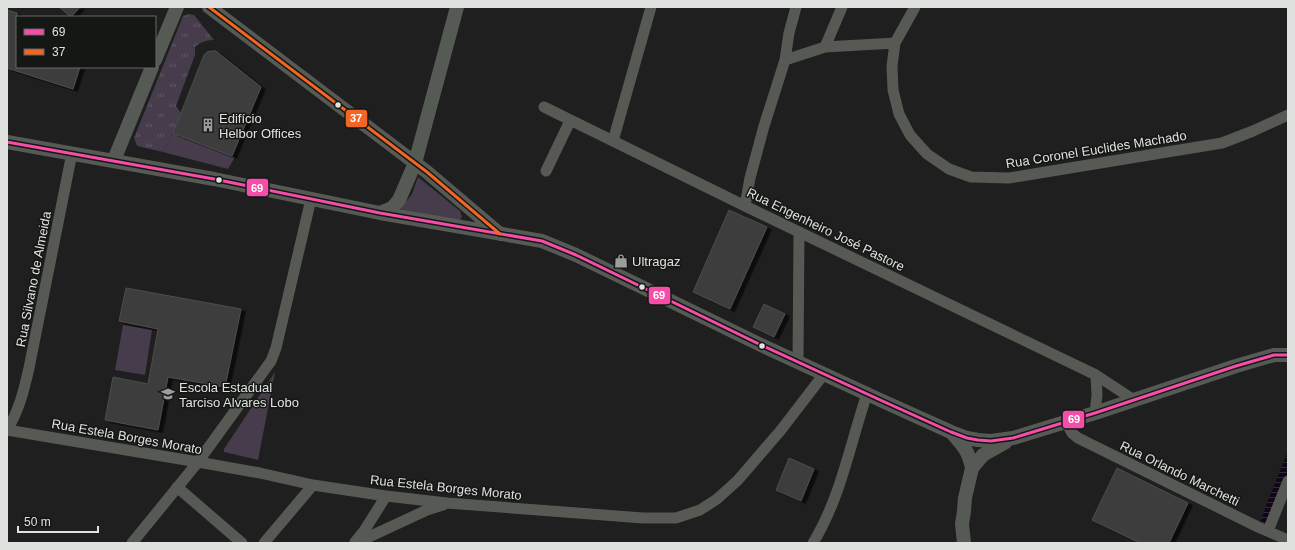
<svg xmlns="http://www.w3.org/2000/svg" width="1295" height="550" viewBox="0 0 1295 550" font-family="Helvetica,sans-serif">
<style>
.grass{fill:url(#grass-tufts)}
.green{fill:#463c4c}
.water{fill:url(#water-rules)}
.building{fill:#3c3d3c;stroke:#4c4d4c;filter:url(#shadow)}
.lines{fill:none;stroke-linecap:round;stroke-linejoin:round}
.minor{stroke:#565954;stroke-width:11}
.major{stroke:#565a55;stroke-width:14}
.bus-1-casing{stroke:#151714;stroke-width:6}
.bus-2-casing{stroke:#151714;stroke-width:6}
.bus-1{stroke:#f54da8;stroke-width:3}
.bus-2{stroke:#f26522;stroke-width:3}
.bus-dot{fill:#e0e2e0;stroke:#151714;stroke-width:1.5}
.labels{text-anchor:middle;stroke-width:3;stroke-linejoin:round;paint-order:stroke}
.poi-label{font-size:13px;fill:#e0e2e0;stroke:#151714;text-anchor:start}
.street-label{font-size:13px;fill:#e0e2e0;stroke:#151714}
.line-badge{stroke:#151714;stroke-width:1.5}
.badge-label{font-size:11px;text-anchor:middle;font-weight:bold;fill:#fff}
</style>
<defs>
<pattern id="grass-tufts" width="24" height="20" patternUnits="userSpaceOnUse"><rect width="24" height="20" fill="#463c4c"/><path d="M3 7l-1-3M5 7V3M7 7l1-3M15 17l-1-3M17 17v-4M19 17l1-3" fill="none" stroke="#605866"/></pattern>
<pattern id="water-rules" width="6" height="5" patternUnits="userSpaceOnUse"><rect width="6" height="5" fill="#110618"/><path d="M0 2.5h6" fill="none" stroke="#332a39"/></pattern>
<filter id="shadow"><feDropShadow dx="4.5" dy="2.5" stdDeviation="0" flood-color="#0009"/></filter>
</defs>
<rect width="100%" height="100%" fill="#1e1f1e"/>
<path class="grass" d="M189,14L194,15L214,40C206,40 201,42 195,47V55L176,106L181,113L173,133L163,152L137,146L134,138L183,16Z"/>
<path class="green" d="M173,133L232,156L235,157L228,169L163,152Z
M418,177L460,211L462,217L459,221L400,209L412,194Z
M123,325L152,330L145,375L115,370Z
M275,372L258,460L224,452V449Z"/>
<path class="water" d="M1288,451V472L1265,529L1259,527L1267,503Z"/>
<path class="building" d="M59,7H80L71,17Z
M7,10L17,13V67H80L73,89L7,68Z
M211,51H216L261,87L232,156L173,133L204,55L207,52Z
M729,210L767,227L730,309L693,292Z
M126,288L241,309L225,387L168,377L158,430L105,420L113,377L148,384L158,329L119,321Z
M764,304L785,314L774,337L753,327Z
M789,458L814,469L801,501L776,490Z
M1117,468L1188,503L1169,543H1140L1092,520Z"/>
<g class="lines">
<path class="minor" d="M915,7L895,43L892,66L893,90L899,114L910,135L927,154L949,169L971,177L1009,178L1222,143L1253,131L1288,115
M825,47L842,7
M785,60L825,47L895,43
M544,107L745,206L1096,375L1134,400
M613,141L651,7
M546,171L570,121
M745,206L750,178L764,126L785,60L789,33L796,7
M798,362L799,232
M1095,413L1097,395L1096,375
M1066,422L1072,433L1078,438L1258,527L1288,540
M7,430L198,462L260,473L313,485L386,496L447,503L643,518H676L700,510L717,499L738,480L781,430L824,374
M7,430C19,411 24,390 29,368L72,153
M177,487L242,543
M1268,531L1288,481
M355,542L364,531L386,496
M132,543L198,462L271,361L276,348L311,199
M264,543L313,485
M356,543L427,510L443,505
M813,543C841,497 850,444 867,394"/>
<path class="major" d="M209,7L427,172L500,234
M155,60L177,7
M7,142L214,179L380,213L542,241L576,255L761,345L878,399L951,432L967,438L978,440L991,441L1013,438L1095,413L1236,366L1274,355H1288
M114,160L152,67
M380,213L392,208L399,200L415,163L457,7
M952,433C964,447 968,450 972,468
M964,543L962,524L964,511L965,498L972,468L983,455L1006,442"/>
<g class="bus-1-casing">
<path id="bus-1" d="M7,142L214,179L380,213L542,241L576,255L761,345L878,399L951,432L967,438L978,440L991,441L1013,438L1095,413L1236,366L1274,355H1288"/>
</g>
<g class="bus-2-casing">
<path id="bus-2" d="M209,7L427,172L500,234"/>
</g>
<use href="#bus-1" class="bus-1"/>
<use href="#bus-2" class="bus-2"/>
</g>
<defs>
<g id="building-bare" transform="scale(1.08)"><path d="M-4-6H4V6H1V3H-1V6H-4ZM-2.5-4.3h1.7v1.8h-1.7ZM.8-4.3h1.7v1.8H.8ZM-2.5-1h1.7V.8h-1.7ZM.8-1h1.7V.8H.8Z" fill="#9c9e9c" stroke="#151714" stroke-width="2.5" paint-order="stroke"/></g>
<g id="shop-bare" transform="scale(1.08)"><path d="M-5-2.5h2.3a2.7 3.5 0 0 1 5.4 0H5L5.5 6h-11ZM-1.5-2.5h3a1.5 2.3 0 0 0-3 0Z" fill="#9c9e9c" stroke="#151714" stroke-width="2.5" paint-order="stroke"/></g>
<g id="school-bare" transform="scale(1.08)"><path d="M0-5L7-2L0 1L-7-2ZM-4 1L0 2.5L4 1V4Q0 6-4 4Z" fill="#9c9e9c" stroke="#151714" stroke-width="2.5" paint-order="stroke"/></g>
</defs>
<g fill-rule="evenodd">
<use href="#building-bare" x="208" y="125"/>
<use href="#shop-bare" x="621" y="261"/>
<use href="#school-bare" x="168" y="394"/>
</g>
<g class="bus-dot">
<circle cx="338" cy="105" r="3.5"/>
<circle cx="219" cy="180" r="3.5"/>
<circle cx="642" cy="287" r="3.5"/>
<circle cx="762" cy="346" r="3.5"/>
</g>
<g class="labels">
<g class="poi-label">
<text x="219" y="123">Edifício<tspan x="219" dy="15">Helbor Offices</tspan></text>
<text x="632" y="266">Ultragaz</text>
<text x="179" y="392">Escola Estadual<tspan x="179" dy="15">Tarciso Alvares Lobo</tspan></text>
</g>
<g class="street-label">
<text transform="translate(1096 149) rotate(-9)" y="5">Rua Coronel Euclides Machado</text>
<text transform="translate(826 229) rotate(26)" y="5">Rua Engenheiro José Pastore</text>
<text transform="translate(33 279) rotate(-79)" y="5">Rua Silvano de Almeida</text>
<text transform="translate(127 436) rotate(10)" y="5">Rua Estela Borges Morato</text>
<text transform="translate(1180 473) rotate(26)" y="5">Rua Orlando Marchetti</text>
<text transform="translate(446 487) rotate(6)" y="5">Rua Estela Borges Morato</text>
</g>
</g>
<g class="line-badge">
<rect x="345" y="109" width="23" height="19" rx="4" fill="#f26522"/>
<rect x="246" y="178" width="23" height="19" rx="4" fill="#f54da8"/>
<rect x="648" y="286" width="23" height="19" rx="4" fill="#f54da8"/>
<rect x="1062" y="410" width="23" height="19" rx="4" fill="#f54da8"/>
</g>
<g class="badge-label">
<text x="356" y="122">37</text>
<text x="257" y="192">69</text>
<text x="659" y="299">69</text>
<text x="1074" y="423">69</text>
</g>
<rect width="1295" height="550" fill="none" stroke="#e0e2e0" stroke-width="16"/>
<rect x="16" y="16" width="140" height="52" fill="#151714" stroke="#666866"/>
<rect x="24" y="29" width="20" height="6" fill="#f54da8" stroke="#666866"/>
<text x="52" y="36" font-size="12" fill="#e0e2e0">69</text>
<rect x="24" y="49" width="20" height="6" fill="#f26522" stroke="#666866"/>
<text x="52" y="56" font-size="12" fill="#e0e2e0">37</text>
<path d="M18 526v6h80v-6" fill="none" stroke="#e0e2e0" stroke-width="2"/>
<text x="24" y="526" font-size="12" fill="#e0e2e0" stroke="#151714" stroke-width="3" paint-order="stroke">50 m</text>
</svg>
